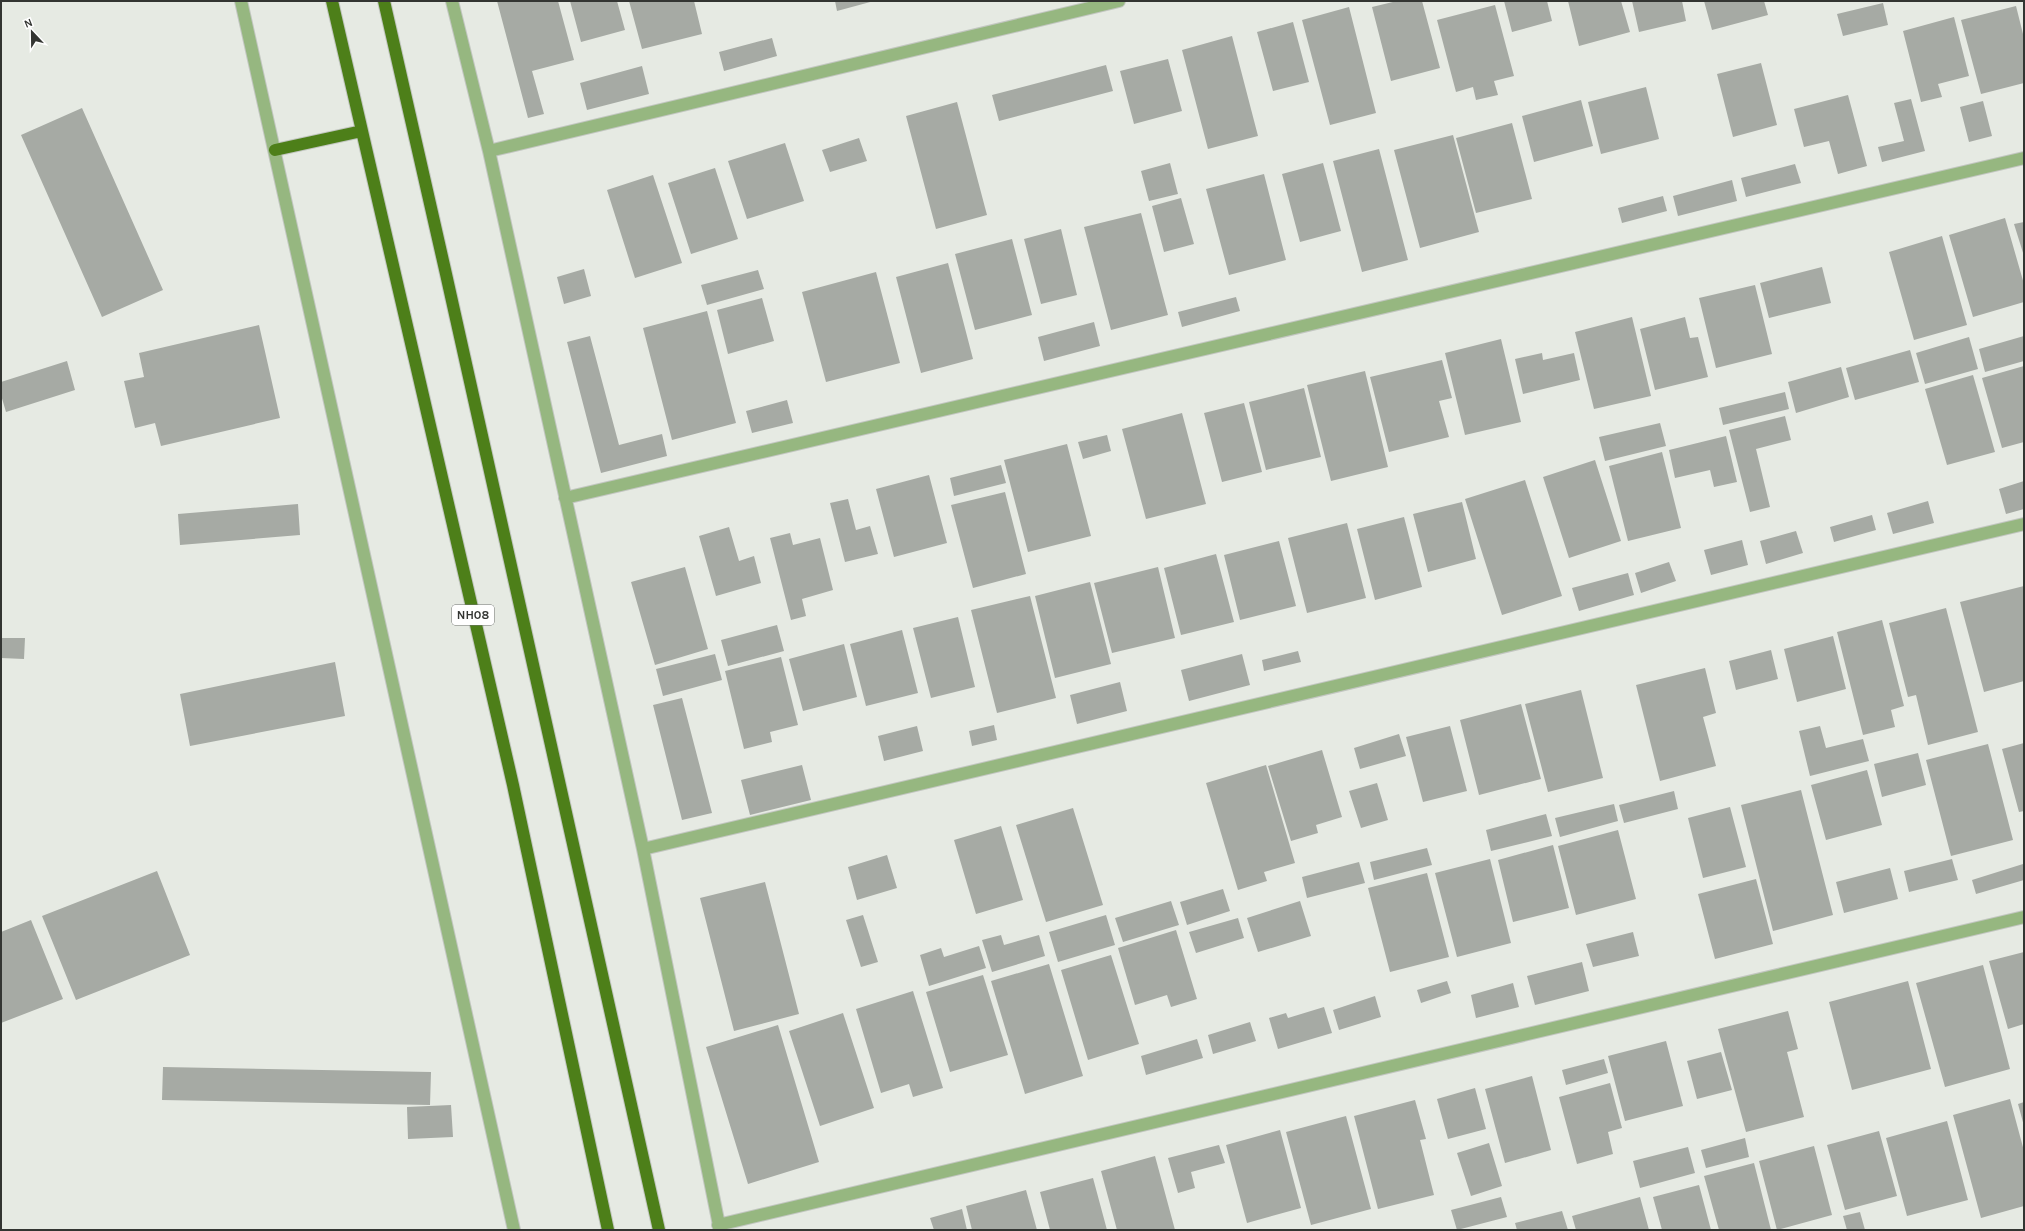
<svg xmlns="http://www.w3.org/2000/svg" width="2025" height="1231" viewBox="0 0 2025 1231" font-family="Karla,sans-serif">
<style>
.building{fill:#a6aaa4}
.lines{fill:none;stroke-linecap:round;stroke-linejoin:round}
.minor-casing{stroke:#c2c6c0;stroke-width:14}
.trunk-casing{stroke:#c2c6c0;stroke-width:14}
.minor{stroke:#96b780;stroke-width:12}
.trunk{stroke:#4d7f19;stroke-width:12}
.labels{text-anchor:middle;stroke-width:3;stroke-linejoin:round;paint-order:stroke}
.shield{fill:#fff;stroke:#707270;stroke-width:1}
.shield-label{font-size:12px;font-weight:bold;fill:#333532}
</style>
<rect width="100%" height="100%" fill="#e6eae3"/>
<path class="building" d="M497,1H558L574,60L532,71L544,114L528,118Z
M570,1H617L625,30L581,42Z
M629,1H694L702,34L642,49Z
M835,1H874L837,11Z
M1397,1H1422L1440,68L1391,81L1372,7Z
M1504,1H1547L1552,21L1512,32Z
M1568,1H1621L1630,32L1579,46Z
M1632,1H1682L1686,21L1639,32Z
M1704,1H1764L1768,15L1712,30Z
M1883,3L1888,25L1843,36L1837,14Z
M1495,5L1514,76L1494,81L1498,95L1476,100L1473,87L1456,92L1437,20Z
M2016,6L2024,38V83L1981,94L1961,20Z
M1349,7L1376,113L1330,125L1302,20Z
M1954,17L1969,76L1938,84L1942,97L1921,102L1903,31Z
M1293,22L1309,82L1273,91L1257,32Z
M1232,36L1258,136L1208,149L1182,50Z
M772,38L777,56L724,71L719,52Z
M1168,59L1182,111L1134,124L1120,71Z
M1761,63L1777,125L1733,137L1717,74Z
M1106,65L1113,91L999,121L992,95Z
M642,66L649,94L587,110L580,83Z
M1646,87L1659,139L1601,154L1588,102Z
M1848,95L1867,166L1838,174L1829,141L1804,147L1794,109Z
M1911,99L1925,151L1882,162L1878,147L1904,141L1894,103Z
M1581,100L1593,146L1534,162L1522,116Z
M1983,101L1992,136L1969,142L1960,107Z
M957,102L987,215L936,229L906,116Z
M82,108L163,290L102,317L21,135Z
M1512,123L1532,199L1476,213L1456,138Z
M1453,135L1479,232L1420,248L1394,150Z
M859,138L867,161L830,172L822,150Z
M785,143L804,201L747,219L728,161Z
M1379,149L1408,260L1362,272L1333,161Z
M1170,163L1178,194L1149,201L1141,171Z
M1323,163L1341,231L1300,242L1282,174Z
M1795,164L1801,183L1746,197L1741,178Z
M715,168L738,239L691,254L668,183Z
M1264,174L1286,260L1229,275L1206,189Z
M653,175L682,263L635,278L607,190Z
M1732,180L1737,201L1678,216L1673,196Z
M1663,196L1667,211L1622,223L1618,208Z
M1181,198L1194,244L1164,252L1152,206Z
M1141,213L1168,315L1111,330L1084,227Z
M2005,218L2024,284V302L1973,317L1949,235Z
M2024,222V256L2014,224Z
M1061,229L1077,295L1041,304L1024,239Z
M1942,236L1967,325L1914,340L1889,252Z
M1012,239L1032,315L975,330L955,254Z
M948,263L973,359L921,373L896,277Z
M1822,267L1831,303L1769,318L1760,283Z
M584,269L591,296L564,304L557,277Z
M758,270L764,289L707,305L701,285Z
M876,272L900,363L826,382L802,292Z
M1755,285L1772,354L1716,368L1699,298Z
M1236,297L1240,311L1182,327L1178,312Z
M762,298L774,341L728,354L717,310Z
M707,311L736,423L672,440L643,328Z
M1632,317L1651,396L1594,409L1575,332Z
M1685,317L1690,338L1698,337L1708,377L1655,390L1640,329Z
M1094,322L1100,346L1044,361L1038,337Z
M259,325L280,418L161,446L155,423L135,428L124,381L144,377L139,353Z
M590,336L619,445L662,434L667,456L601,473L567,342Z
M2024,336V361L1985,372L1979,349Z
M1969,337L1978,369L1925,384L1916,353Z
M1501,339L1521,422L1465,435L1445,353Z
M1910,350L1919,382L1855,400L1846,368Z
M1542,353L1543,360L1574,353L1580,380L1523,394L1515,359Z
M1442,360L1452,398L1439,401L1449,437L1389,452L1370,377Z
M67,361L75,390L6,412L1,395V382Z
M2024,366V442L2002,448L1982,378Z
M1841,367L1849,397L1796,413L1788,382Z
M1365,371L1388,467L1331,481L1307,385Z
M1973,375L1995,452L1947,465L1925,389Z
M1304,388L1321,457L1266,470L1249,402Z
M1785,392L1789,409L1723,425L1719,408Z
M787,400L793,423L752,433L746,411Z
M1244,403L1262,472L1222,482L1204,413Z
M1182,413L1206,504L1146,519L1122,429Z
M1785,416L1791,440L1756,449L1770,507L1750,512L1729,430Z
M1660,423L1666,446L1605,461L1599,437Z
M1107,435L1111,451L1083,459L1078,442Z
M1726,436L1737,482L1714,487L1710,470L1675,478L1669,450Z
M1067,444L1091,536L1028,552L1004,460Z
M1662,452L1681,528L1628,541L1609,466Z
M1595,460L1621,541L1569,558L1543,477Z
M1001,465L1006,483L954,496L950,478Z
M929,475L947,543L894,557L876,489Z
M1525,480L1562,596L1502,615L1465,499Z
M2024,481V509L2006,514L1999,489Z
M1005,492L1026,574L973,588L951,505Z
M848,499L856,530L870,526L878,554L845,562L830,503Z
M1928,501L1934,523L1893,534L1887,513Z
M1462,502L1476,559L1428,572L1413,514Z
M298,504L300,535L180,545L178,514Z
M1872,515L1876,530L1834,542L1830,527Z
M1404,517L1422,587L1375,600L1357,529Z
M1347,523L1366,598L1307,613L1288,538Z
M729,527L739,561L754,556L761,583L716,596L699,536Z
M1796,531L1803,553L1766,564L1760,541Z
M790,533L793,545L820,538L833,590L802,599L806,616L791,620L770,538Z
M1742,540L1748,565L1711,575L1704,550Z
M1279,541L1296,606L1240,620L1224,555Z
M1216,554L1234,622L1181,635L1164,568Z
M1669,562L1676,581L1641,593L1635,573Z
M685,567L708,649L655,665L631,582Z
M1158,567L1175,638L1112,653L1094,583Z
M1628,573L1634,595L1579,611L1572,588Z
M1090,582L1111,664L1055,678L1035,596Z
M2024,586V681L1984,692L1960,602Z
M1030,596L1056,698L997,713L971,610Z
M1946,608L1978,732L1928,745L1916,695L1908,697L1889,623Z
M958,617L975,687L931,698L913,628Z
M1882,620L1904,706L1891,710L1895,727L1863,735L1837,632Z
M777,625L784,651L728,666L721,640Z
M902,630L918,693L866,706L850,644Z
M1833,636L1846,689L1797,702L1784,649Z
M1,638H25L24,659L1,658Z
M844,644L857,697L803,711L789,659Z
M1771,650L1778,679L1736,690L1729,661Z
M1298,651L1301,662L1264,671L1262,660Z
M715,654L722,680L663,696L656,669Z
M1242,654L1250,685L1189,701L1181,670Z
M781,657L798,725L770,732L772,742L744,749L725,671Z
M335,662L345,716L190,746L180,694Z
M1705,668L1716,713L1703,717L1716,766L1660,781L1636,685Z
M1120,682L1127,711L1077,724L1070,695Z
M1581,690L1603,778L1548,792L1525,704Z
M682,698L712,813L682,820L653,705Z
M1521,704L1541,779L1479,795L1460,720Z
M994,725L997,740L972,746L969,731Z
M917,726L923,751L884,761L878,736Z
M1450,726L1467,791L1423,802L1406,737Z
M1820,726L1826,748L1863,739L1869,761L1810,776L1799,731Z
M1399,734L1406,756L1360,769L1354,748Z
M2024,743V811L2019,812L2002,749Z
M1988,744L2013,840L1951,856L1926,760Z
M1322,750L1342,817L1316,825L1318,833L1291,841L1268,766Z
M1918,753L1926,785L1882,797L1874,764Z
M802,765L811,800L750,815L741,780Z
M1266,765L1295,863L1264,872L1267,881L1238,890L1206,783Z
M1867,770L1882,825L1826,840L1811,785Z
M1377,783L1388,820L1361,828L1349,791Z
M1801,790L1833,915L1773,931L1741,805Z
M1674,791L1678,809L1624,823L1619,805Z
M1614,804L1618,821L1560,837L1555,818Z
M1730,807L1746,867L1703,878L1688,818Z
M1073,808L1103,905L1046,922L1016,825Z
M1546,814L1552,836L1491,851L1486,830Z
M1001,826L1023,900L976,914L954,840Z
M1618,830L1636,899L1576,915L1558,846Z
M1553,845L1569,908L1513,922L1498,860Z
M1427,848L1432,865L1374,880L1370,862Z
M887,855L897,888L857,900L848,867Z
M1490,859L1511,943L1457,957L1435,873Z
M1952,859L1958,880L1909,892L1904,871Z
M1359,862L1365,883L1307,898L1302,877Z
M2023,864L2024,880L1976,894L1972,880Z
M1890,868L1898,899L1844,913L1836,882Z
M157,871L190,955L76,1000L42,916Z
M1427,873L1449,957L1390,972L1368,888Z
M1756,879L1773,944L1715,959L1698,894Z
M765,882L799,1014L734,1031L700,898Z
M1223,889L1230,911L1187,925L1180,902Z
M1171,901L1179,925L1123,942L1115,918Z
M1300,901L1311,936L1258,952L1247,918Z
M863,915L878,962L861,967L846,920Z
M1106,915L1115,945L1058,962L1049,932Z
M1238,918L1244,938L1196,953L1189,932Z
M31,920L63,999L1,1023V932Z
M1176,930L1197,999L1171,1007L1167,995L1135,1005L1118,948Z
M1633,932L1639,956L1593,967L1586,944Z
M1001,935L1004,945L1039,935L1045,956L992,972L982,940Z
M979,946L986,968L929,986L920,955L941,948L944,957Z
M2024,952V1024L2008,1029L1989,961Z
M1111,955L1139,1044L1088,1060L1061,970Z
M1582,962L1589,991L1535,1005L1527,976Z
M1049,964L1083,1076L1025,1094L991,981Z
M1983,965L2010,1069L1945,1087L1916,983Z
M983,975L1008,1055L950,1072L926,992Z
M1447,981L1451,993L1421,1003L1417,990Z
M1908,981L1931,1069L1852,1090L1829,1002Z
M1513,983L1519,1007L1476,1018L1471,995Z
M913,991L943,1088L913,1097L909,1084L881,1093L856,1009Z
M1375,996L1381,1017L1339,1030L1333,1010Z
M1324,1007L1332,1033L1278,1049L1269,1018L1286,1013L1288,1018Z
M1788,1011L1798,1049L1787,1052L1804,1117L1746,1132L1718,1029Z
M843,1013L874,1108L820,1126L789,1031Z
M1250,1022L1256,1041L1213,1054L1208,1035Z
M778,1025L819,1162L748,1184L706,1047Z
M1197,1039L1203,1058L1146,1075L1141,1056Z
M1666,1041L1683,1106L1625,1121L1608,1056Z
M1721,1052L1732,1090L1697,1099L1687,1061Z
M1604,1059L1608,1073L1566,1085L1562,1070Z
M163,1067L431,1072L430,1105L162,1100Z
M1532,1076L1551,1150L1505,1163L1485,1089Z
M1610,1083L1622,1128L1608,1132L1613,1154L1577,1164L1559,1097Z
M1475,1088L1486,1129L1448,1139L1437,1099Z
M2010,1099L2024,1151V1206L1981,1218L1953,1115Z
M1415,1100L1426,1139L1420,1140L1434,1195L1378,1209L1354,1116Z
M2024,1102V1126L2018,1104Z
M451,1105L453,1137L408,1139L407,1107Z
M1346,1116L1371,1209L1311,1225L1286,1132Z
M1947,1121L1968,1200L1907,1216L1886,1138Z
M1280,1130L1301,1208L1247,1223L1226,1145Z
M1879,1131L1897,1196L1845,1210L1827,1145Z
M1745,1138L1749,1157L1706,1168L1701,1150Z
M1489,1143L1502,1186L1471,1196L1457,1153Z
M1219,1145L1225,1163L1191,1172L1195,1188L1178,1193L1168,1158Z
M1814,1146L1832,1215L1777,1230L1759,1161Z
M1688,1147L1695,1173L1640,1188L1633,1161Z
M1155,1156L1175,1230H1117L1101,1171Z
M1754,1163L1771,1230H1719L1704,1176Z
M1093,1178L1107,1230H1050L1040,1192Z
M1699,1185L1711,1230H1662L1653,1197Z
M1026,1190L1037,1230H972L966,1206Z
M1501,1197L1507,1217L1457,1230L1451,1210Z
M1640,1197L1649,1230H1576L1572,1216Z
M962,1209L967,1230H934L930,1218Z
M1562,1211L1568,1230H1517L1515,1223Z
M1860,1212L1865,1230H1847L1843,1216Z"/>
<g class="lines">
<g class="minor-casing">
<path id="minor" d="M241,1L514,1230
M452,1L489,151L643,849L720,1230
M489,151L1119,1
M565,498L2024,158
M643,849L2024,524
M718,1225L2024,917"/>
</g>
<g class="trunk-casing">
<path id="trunk" d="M332,1L513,785L608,1230
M384,1L446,274L659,1230
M275,150L362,131"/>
</g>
<use href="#minor" class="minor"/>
<use href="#trunk" class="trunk"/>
</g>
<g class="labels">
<rect class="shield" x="452" y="605" width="42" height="20" rx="3"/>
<g class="shield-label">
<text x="473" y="619">NH08</text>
</g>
</g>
<rect width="2025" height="1231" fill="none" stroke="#333532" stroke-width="4"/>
<g transform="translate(32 32) rotate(338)" stroke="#ffffff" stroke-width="3" paint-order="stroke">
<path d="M0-3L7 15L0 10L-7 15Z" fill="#333532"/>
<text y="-6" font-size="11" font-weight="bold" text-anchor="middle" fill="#333532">N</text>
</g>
</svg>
